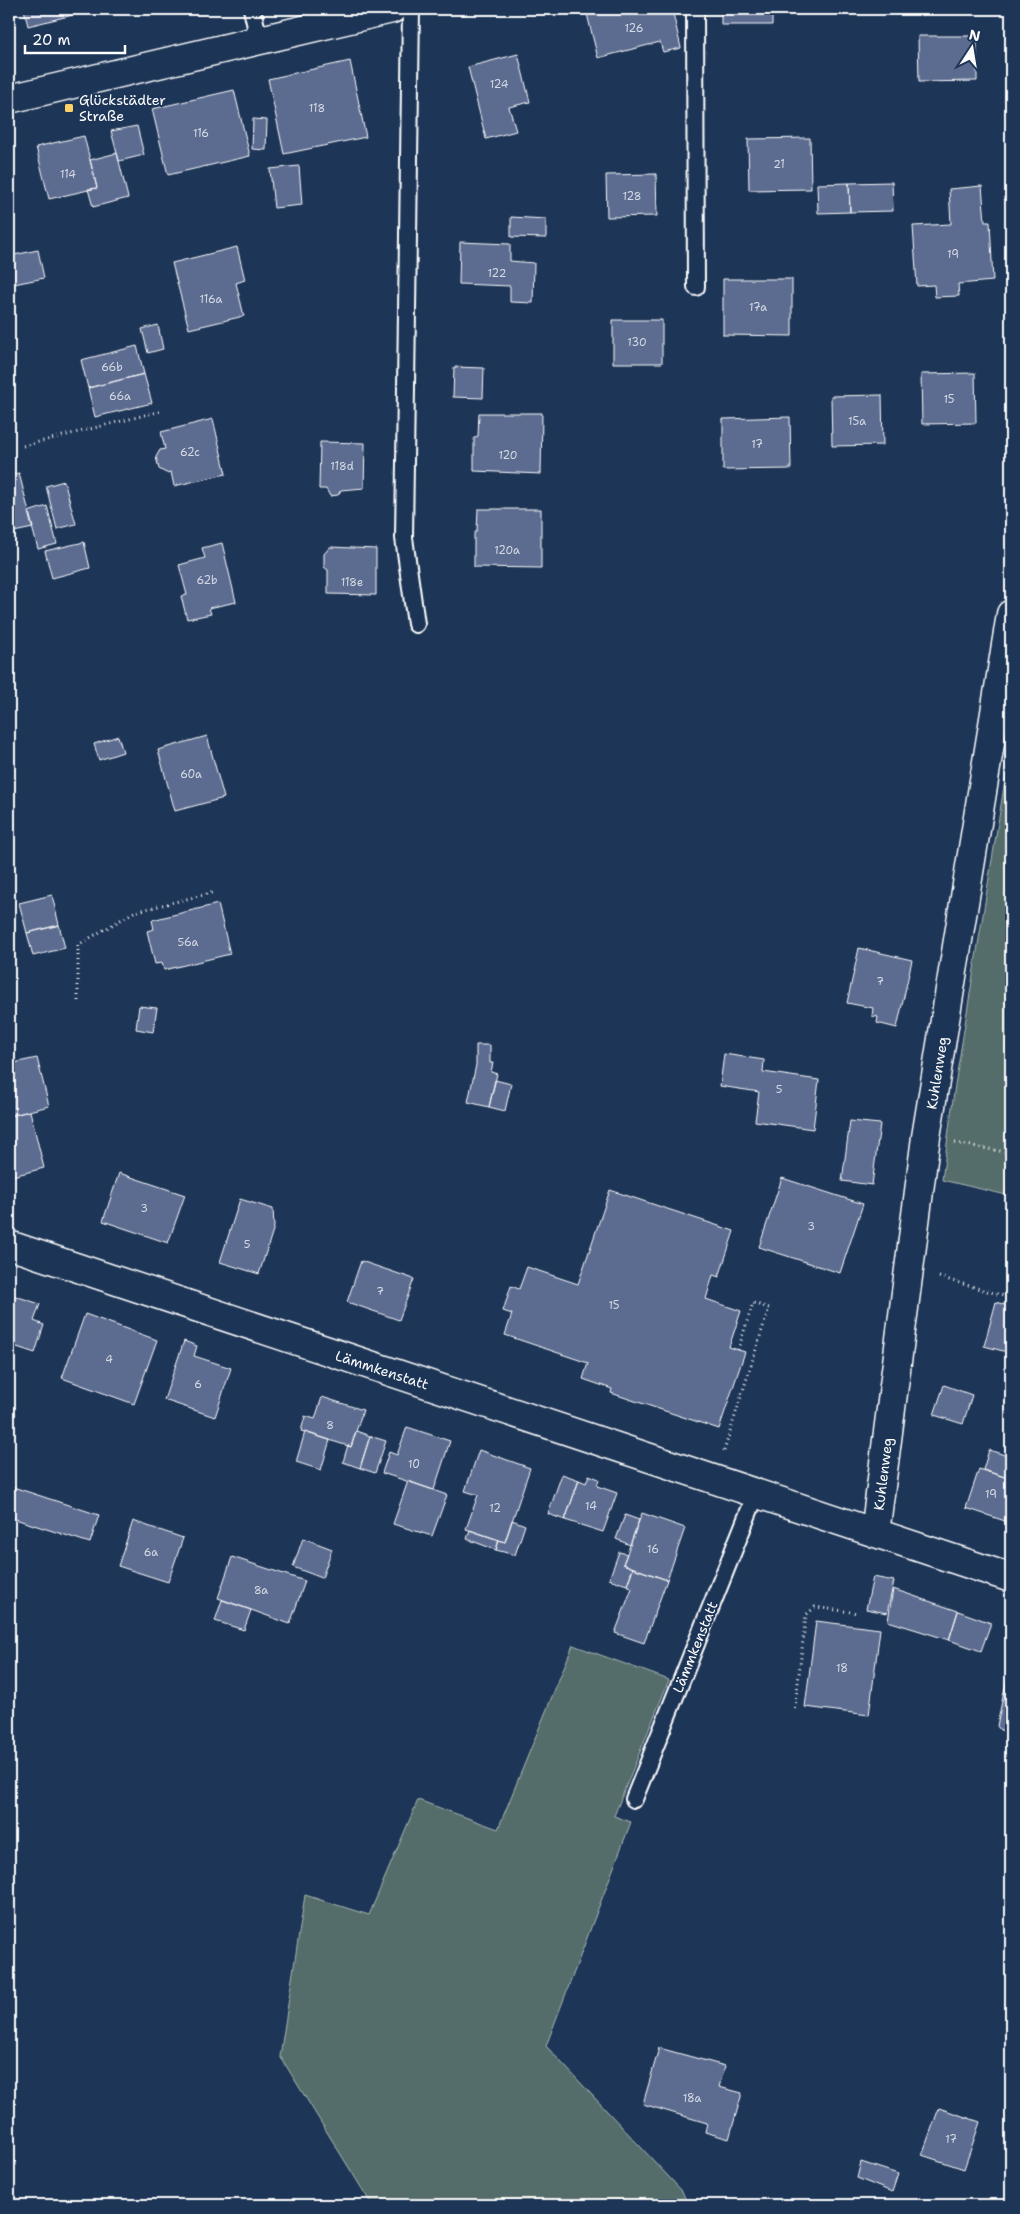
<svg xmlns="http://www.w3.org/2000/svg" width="1020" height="2214" viewBox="0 0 1020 2214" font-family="'Shantell Sans',sans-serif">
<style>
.green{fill:#556d6a;stroke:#aab6b4}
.building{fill:#5b6c91;stroke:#fff}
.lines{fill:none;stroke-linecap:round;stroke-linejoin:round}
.service-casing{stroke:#fff;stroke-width:20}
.minor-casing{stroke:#fff;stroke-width:31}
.path{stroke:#fff;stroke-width:3;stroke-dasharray:1 4;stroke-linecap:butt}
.service{stroke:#1d3557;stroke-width:16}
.minor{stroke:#1d3557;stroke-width:28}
.poi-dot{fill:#ffd166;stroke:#1d3557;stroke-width:2}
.labels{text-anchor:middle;stroke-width:4;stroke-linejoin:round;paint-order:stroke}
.number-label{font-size:11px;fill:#d6dae4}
.poi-label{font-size:14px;fill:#fff;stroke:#1d3557;text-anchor:start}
.street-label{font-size:14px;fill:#fff;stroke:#1d3557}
</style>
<rect width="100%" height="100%" fill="#1d3557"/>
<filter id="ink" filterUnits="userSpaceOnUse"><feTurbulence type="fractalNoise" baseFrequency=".02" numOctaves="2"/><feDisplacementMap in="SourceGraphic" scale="10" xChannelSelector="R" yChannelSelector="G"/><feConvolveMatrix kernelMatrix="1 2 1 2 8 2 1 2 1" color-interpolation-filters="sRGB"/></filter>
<g filter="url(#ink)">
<path class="green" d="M1011,744V1196L942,1180L955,1085Z
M573,1645L669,1680L614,1816L631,1822L546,2046L682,2191L688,2205H372L280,2056L305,1895L369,1915L418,1800L498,1829Z"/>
<path class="building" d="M24,9H80L81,13L28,26Z
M609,9H672L681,48L663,52L660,42L598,58L587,14Z
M721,9H772V25H721Z
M918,36H977V81L919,82Z
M518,54L530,102L509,107L516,131L486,139L468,67Z
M350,61L366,137L284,154L268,79Z
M234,90L250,156L168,175L152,109Z
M253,119L267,120L266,150L252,149Z
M137,126L144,155L119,161L111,131Z
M84,136L97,188L49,199L36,147Z
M810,138L811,189L749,190L748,139Z
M117,153L128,198L93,207L88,189L97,188L90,160Z
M299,166L302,205L274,208L270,169Z
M656,174L657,216L607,217L606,175Z
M892,182L893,211L850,212L849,183Z
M849,183L850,212L818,213L817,184Z
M982,186L985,222H990L993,281L958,284L959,296L935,297L934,285L917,286L913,226L951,224L949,189Z
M511,217L546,219V238L511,237Z
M460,242L510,244V261L534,263L533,303L510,302V286L459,284Z
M237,247L245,280L236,283L244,316L189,329L172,263Z
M38,250L44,278L9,285V256Z
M723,279H792V336L723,335Z
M613,320H662V363H613Z
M158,325L163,349L148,353L142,329Z
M137,346L144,374L88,388L81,360Z
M454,367L484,368L483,398L453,397Z
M975,373L976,423L922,424L921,374Z
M144,374L152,403L95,417L88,388Z
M882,395L883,445L832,446L831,396Z
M479,413H542L541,474L474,471V438L478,436Z
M790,417L791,469L723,470V419Z
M213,419L226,474L174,486L171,472L166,473L159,469L156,457L160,450L165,449L161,432Z
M320,442L365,443L364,488L341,490L338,495L330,496L326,489H319Z
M19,473L33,528L9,533V475Z
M64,481L76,524L57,529L46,486Z
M47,506L57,544L38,549L28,512Z
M478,509H541V568L474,567V534L477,530Z
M84,542L90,568L52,578L45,551Z
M222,543L236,602L209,608L211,614L187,619L181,596L187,595L179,565L205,558L202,548Z
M330,547L376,549V595L328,594V570L324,567V554Z
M118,736L123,752L99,760L94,744Z
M207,736L224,798L175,811L158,750Z
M52,895L59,925L27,933L19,903Z
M218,904L230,954L164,970L162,963L155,964L147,931L154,929L152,920Z
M59,925L65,948L33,956L27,933Z
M859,948L912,960L897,1028L877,1023L878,1017L872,1016L873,1008L847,1003Z
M139,1006L157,1008L153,1032L136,1029Z
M476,1045H490V1063H493L491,1072L497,1074L489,1107L468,1102L476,1065Z
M724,1054L764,1060L763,1072L819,1080L813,1129L755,1121L759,1092L720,1086Z
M37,1058L49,1106L9,1116V1064Z
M495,1080L511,1084L505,1111L489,1107Z
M30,1111L44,1168L9,1177V1116Z
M850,1121L880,1124L872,1185L842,1181Z
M119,1173L185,1195L168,1243L103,1221Z
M782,1178L863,1204L840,1273L759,1247Z
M610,1190L734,1231L719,1277L713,1275L706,1299L741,1311L729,1347L745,1352L719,1429L611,1393L612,1389L583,1379L588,1363L505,1335L512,1314L503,1311L511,1286L519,1289L527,1267L578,1284Z
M240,1199L273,1209L274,1227L259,1274L220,1262Z
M1011,1242V1271L1005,1270Z
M361,1261L414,1279L399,1320L347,1302Z
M9,1294L40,1304L34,1321L44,1325L35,1353L14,1346L9,1360Z
M996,1302L1011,1307V1353L984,1346Z
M85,1314L157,1340L134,1404L62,1378Z
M184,1341L197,1346L194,1356L231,1368L215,1417L164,1400Z
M944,1385L972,1395L963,1424L934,1415Z
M322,1397L363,1410L351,1447L301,1431L305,1416L315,1419Z
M407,1427L450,1441L434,1490L382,1473L389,1452L397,1455Z
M356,1431L370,1436L360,1468L343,1462L348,1445L351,1447Z
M305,1432L330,1440L321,1470L296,1462Z
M370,1436L386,1441L375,1473L360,1468Z
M479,1450L530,1468L505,1542L466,1529L478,1495L465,1491Z
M989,1450L1011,1457V1479L983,1470Z
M979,1469L1011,1479V1523L966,1508Z
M562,1474L579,1480L565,1520L548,1514Z
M589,1475L599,1479L597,1486L617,1493L603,1532L565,1520L579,1480L586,1483Z
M408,1481L447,1495L432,1536L393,1524Z
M13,1487L99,1515L90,1543L9,1517V1499Z
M642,1513L685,1528L667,1580L623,1564Z
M625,1515L639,1520L630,1545L616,1539Z
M512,1520L525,1525L515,1555L496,1550L499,1540L505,1542Z
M133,1521L183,1538L168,1582L118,1566Z
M470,1530L499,1540L496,1550L467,1539Z
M303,1538L332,1549L322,1578L293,1567Z
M619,1552L627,1554L623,1564L633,1568L627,1585L609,1579Z
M232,1557L305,1581L290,1624L218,1598Z
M633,1568L667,1580L644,1643L615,1633L632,1588L627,1585Z
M873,1577L894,1581L887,1613L866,1609Z
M893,1589L958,1611L949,1640L888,1621Z
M222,1600L251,1610L244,1630L215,1621Z
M958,1611L991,1623L981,1651L949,1640Z
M816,1621L880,1629L869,1715L805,1707Z
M1007,1679L1011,1680V1704L1002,1701Z
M1002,1701L1011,1704V1732L1000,1730L997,1726Z
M659,2048L725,2066L719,2087L742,2093L729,2139L705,2132L707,2123L643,2104Z
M939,2108L980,2122L964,2169L922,2155Z
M861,2162L898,2174L892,2192L857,2178Z"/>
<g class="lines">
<g class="service-casing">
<path id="service" d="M252,9L259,40
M411,9L404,538L416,624
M695,9L696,287
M634,1799L756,1494"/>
</g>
<g class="minor-casing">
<path id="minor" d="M9,99L392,9
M9,1245L1011,1578
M875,1533L926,1137L1011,614"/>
</g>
<path class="path" d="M23,446L161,411
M78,1001V945L134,912L215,892
M955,1143L1011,1153
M939,1277L1011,1298
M724,1451L769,1308L753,1303L738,1350
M795,1708L806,1615L815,1607L858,1613"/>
<use href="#service" class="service"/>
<use href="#minor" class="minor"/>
</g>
</g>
<rect class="poi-dot" x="64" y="103" width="10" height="10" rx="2.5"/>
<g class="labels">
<g class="number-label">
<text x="634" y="32">126</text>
<text x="499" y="88">124</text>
<text x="317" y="112">118</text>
<text x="201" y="137">116</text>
<text x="779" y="168">21</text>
<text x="68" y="178">114</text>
<text x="632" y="200">128</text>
<text x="953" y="258">19</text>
<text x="497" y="277">122</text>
<text x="211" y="303">116a</text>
<text x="758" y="311">17a</text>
<text x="637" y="346">130</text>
<text x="112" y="371">66b</text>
<text x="120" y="400">66a</text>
<text x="949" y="403">15</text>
<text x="857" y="425">15a</text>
<text x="757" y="448">17</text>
<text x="190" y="456">62c</text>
<text x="508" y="459">120</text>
<text x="342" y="470">118d</text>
<text x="507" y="554">120a</text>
<text x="207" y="584">62b</text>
<text x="352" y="586">118e</text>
<text x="191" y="778">60a</text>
<text x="188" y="946">56a</text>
<text x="880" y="985">7</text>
<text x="779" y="1093">5</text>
<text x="144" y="1212">3</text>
<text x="811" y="1230">3</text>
<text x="247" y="1248">5</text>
<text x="380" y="1295">7</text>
<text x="614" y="1309">15</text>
<text x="109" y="1363">4</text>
<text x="198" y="1388">6</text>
<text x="330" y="1429">8</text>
<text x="414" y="1468">10</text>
<text x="991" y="1498">19</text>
<text x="591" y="1510">14</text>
<text x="495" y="1512">12</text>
<text x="653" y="1553">16</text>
<text x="151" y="1556">6a</text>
<text x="261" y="1594">8a</text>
<text x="842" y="1672">18</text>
<text x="692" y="2102">18a</text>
<text x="951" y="2143">17</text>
</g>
<g class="poi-label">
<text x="79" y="105">Glückstädter<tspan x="79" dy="16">Straße</tspan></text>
</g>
<g class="street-label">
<text transform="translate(937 1073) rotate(-81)" y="5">Kuhlenweg</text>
<text transform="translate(382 1370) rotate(18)" y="5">Lämmkenstatt</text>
<text transform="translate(883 1474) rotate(-83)" y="5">Kuhlenweg</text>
<text transform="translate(695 1647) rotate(-68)" y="5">Lämmkenstatt</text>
</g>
</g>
<rect width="1020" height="2214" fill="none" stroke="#1d3557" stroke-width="30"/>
<rect x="15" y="15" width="990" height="2184" fill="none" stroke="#fff" stroke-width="2" filter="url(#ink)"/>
<g transform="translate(972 48) rotate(12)" stroke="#1d3557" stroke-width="4" paint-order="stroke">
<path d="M0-4L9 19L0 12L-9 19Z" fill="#ffffff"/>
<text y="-8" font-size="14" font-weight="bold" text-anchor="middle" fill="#ffffff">N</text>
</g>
<path d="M25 45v8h100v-8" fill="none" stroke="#ffffff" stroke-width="2.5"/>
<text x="32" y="45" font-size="15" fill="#ffffff" stroke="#1d3557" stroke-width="4" paint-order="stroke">20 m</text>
</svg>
